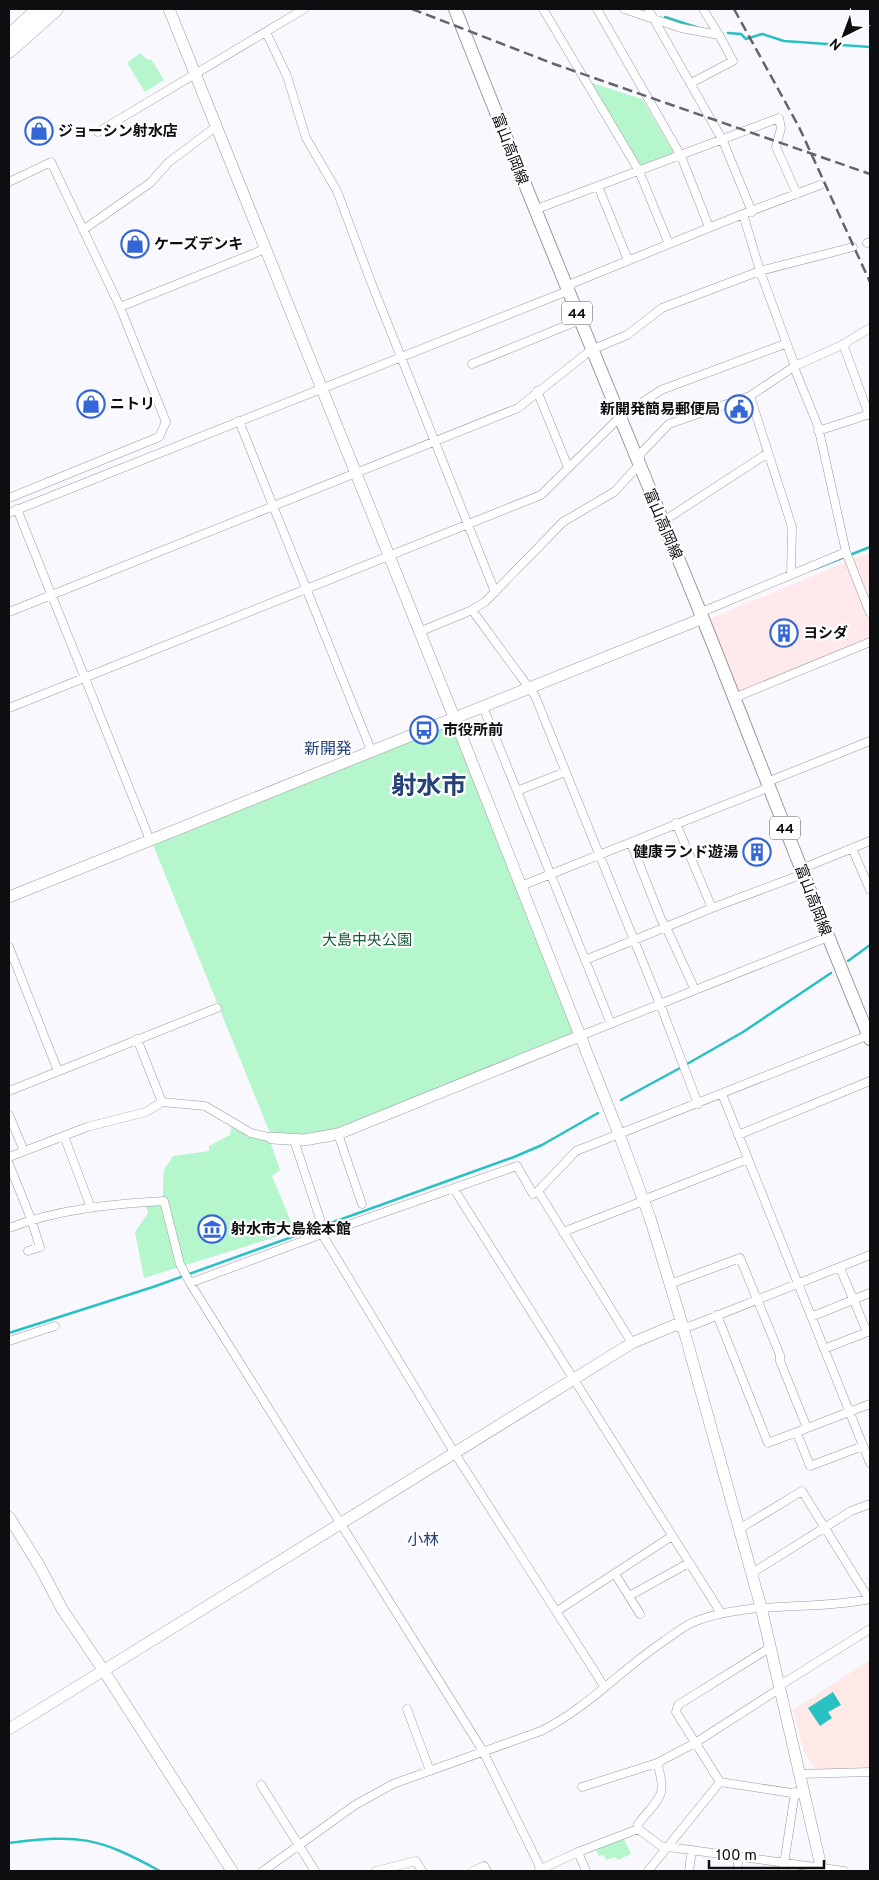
<svg xmlns="http://www.w3.org/2000/svg" width="879" height="1880" viewBox="0 0 879 1880" font-family="Overpass,'Noto Sans JP',sans-serif">
<style>
.industrial{fill:#ffe9eb}
.education{fill:#ffe9e7}
.green{fill:#b5f6cd}
.water{fill:#29c1c2}
.lines{fill:none;stroke-linecap:round;stroke-linejoin:round}
.stream{stroke:#29c1c2;stroke-width:2.5}
.street-casing{stroke:#9b99a1;stroke-width:9}
.secondary-casing{stroke:#9b99a1;stroke-width:12}
.primary-casing{stroke:#9b99a1;stroke-width:14}
.highway-casing{stroke:#9b99a1;stroke-width:15}
.street{stroke:#fff;stroke-width:8}
.secondary{stroke:#fff;stroke-width:11}
.primary{stroke:#fff;stroke-width:12}
.highway{stroke:#fff;stroke-width:14}
.rail{stroke:#666469;stroke-width:2.5;stroke-dasharray:10 5;stroke-linecap:butt}
.labels{text-anchor:middle;stroke-width:4.5;stroke-linejoin:round;paint-order:stroke}
.shield{fill:#fff;stroke:#565658;stroke-width:1}
.shield-label{font-size:14px;font-weight:bold;fill:#0e0d10}
.poi-label{font-size:15px;font-weight:bold;fill:#0e0d10;stroke:#fff;text-anchor:start}
.street-label{font-size:15px;fill:#0e0d10;stroke:#fff}
.park-label{font-size:15px;fill:#155a37;stroke:#fff}
.neighbourhood-label{font-size:16px;fill:#264178;stroke:#fff}
.town-label{font-size:25px;font-weight:bold;fill:#264178;stroke:#fff}
</style>
<rect width="100%" height="100%" fill="#faf8ff"/>
<path class="industrial" d="M870,552V640L739,694L709,619Z"/>
<path class="education" d="M870,1660V1768L815,1770L804,1752L793,1710Z"/>
<path class="green" d="M140,53L148,60L151,59L164,80L145,92L127,63Z
M592,83L642,99L674,153L645,166L640,165Z
M453,719L579,1036L324,1138H272L151,840Z
M232,1126L251,1136L270,1141L280,1170L272,1176L295,1231L144,1278L135,1232L148,1213L146,1206L162,1205L164,1170L173,1156L209,1151V1146L230,1135Z
M624,1839L631,1854L618,1860L616,1857L606,1860L604,1855L599,1856L595,1848Z"/>
<path class="water" d="M833,1692L841,1705L828,1712L832,1718L820,1726L808,1708Z"/>
<g class="lines">
<path class="stream" d="M665,17L699,28
M728,33L741,34L746,39L762,34L784,41L870,47
M814,569L870,547
M848,961L870,945
M687,1064L743,1032L831,973
M621,1100L680,1068
M9,1333L153,1287L514,1157L542,1145L598,1113
M9,1843C81,1834 97,1837 160,1871"/>
<g class="street-casing">
<path id="street" d="M543,9L639,171L669,244
M597,9L681,156L709,227
M624,9L681,28L719,35L733,61L691,83
M648,9L723,141L752,212
M703,9L719,35
M266,32L287,76L306,138L337,191L371,282L495,592
M98,132L304,9
M9,182L51,162L120,307L166,422L159,437L9,498
M820,185L743,214L760,271L853,247
M598,186L628,260
M534,210L779,118L781,128L776,147L797,194
M83,230L150,183L169,162L217,126
M867,243L870,242
M120,307L265,249
M843,344L869,415
M472,364L580,320
M537,391L568,467
M750,396L792,527L791,574
M239,421L371,750
M818,431L870,414
M17,509L150,840
M9,513L565,292L573,283L743,214
M662,522L768,453
M472,610L535,696L662,1009L698,1104
M9,612L518,408L591,350L627,335L662,308L760,271L795,366V370L818,426L846,552L870,613
M702,617L704,611L846,552
M419,632L472,610L485,602L563,522L614,492L639,465L641,453L669,424L750,396L795,366L842,345L870,328
M734,698L870,642
M483,707L517,791
M9,708L541,495L619,418L661,390L785,344
M565,772L517,791L611,1024
M767,782L870,741
M676,823L712,908L666,927L695,990
M852,848L870,890
M801,869L870,841
M521,886L770,787
M712,908L803,874
M9,947L58,1071
M585,960L666,927L661,919L631,843
M580,1036L828,937
M137,1039L162,1102
M9,1091L217,1008
M722,1094L870,1463
M9,1115L24,1151
M338,1134L362,1204
M738,1135L870,1081
M64,1136L91,1208
M294,1140L320,1219
M9,1157L87,1127L146,1112L162,1102L205,1106L251,1133L272,1138
M9,1164L31,1219L40,1247L28,1251
M454,1189L721,1613
M533,1194L517,1166L322,1234L454,1452L604,1686
M643,1200L748,1159
M9,1228C58,1209 112,1204 164,1201L180,1264L190,1283L483,1751L541,1869
M563,1232L643,1201
M840,1268L867,1332
M190,1283L322,1234
M670,1284L740,1258L780,1355V1361L807,1428
M717,1315L768,1443L870,1404
M811,1317L870,1293
M683,1327L691,1326L870,1255
M9,1341L55,1326
M632,1343L538,1191L576,1151L869,1035
M824,1349L870,1331
M797,1433L810,1466L863,1446
M739,1529L802,1491L869,1599
M752,1573L851,1511L870,1504
M615,1574L640,1614
M629,1596L689,1563
M557,1611L672,1536
M771,1647L678,1705L676,1712L720,1782L805,1795
M779,1686L870,1629
M407,1709L430,1771
M800,1774L870,1772
M261,1785L315,1871
M582,1787L657,1763L695,1743L779,1689
M638,1829V1824C659,1797 668,1798 657,1763
M578,1852L586,1871
M539,1870L578,1852L638,1829L661,1846L844,1871
M263,1871L355,1805L393,1784L541,1731C586,1709 622,1669 664,1641C674,1634 685,1625 696,1621C752,1600 813,1611 870,1599
M376,1871L416,1861L422,1871
M473,1871L484,1866L487,1871
M648,1871L720,1782
M689,1871L692,1850
M737,1871L739,1856
M783,1871L795,1792"/>
</g>
<g class="secondary-casing">
<path id="secondary" d="M169,9L454,717L619,1134L650,1218L683,1327L761,1607L822,1871
M9,897L696,621L702,617
M272,1138L304,1140L338,1134L580,1036
M9,1517L40,1567L62,1609L104,1671L232,1871
M9,1729L632,1343L675,1325L683,1327"/>
</g>
<g class="primary-casing">
<path id="primary" d="M455,9C535,213 620,416 703,619C759,759 812,900 870,1039"/>
</g>
<g class="highway-casing">
<path id="highway" d="M9,36L39,9
M9,51L56,9"/>
</g>
<use href="#street" class="street"/>
<use href="#secondary" class="secondary"/>
<use href="#primary" class="primary"/>
<use href="#highway" class="highway"/>
<path class="rail" d="M412,9L554,64L870,174
M734,9L799,127L870,282"/>
</g>
<defs>
<g id="shop-ring" transform="scale(1.4375)"><circle r="9.5" fill="#fff" stroke="#3466d5" stroke-width="1.5"/><path d="M-5-2.5h2.3a2.7 3.5 0 0 1 5.4 0H5L5.5 6h-11ZM-1.5-2.5h3a1.5 2.3 0 0 0-3 0Z" fill="#3466d5"/></g>
<g id="civic-ring" transform="scale(1.4375)"><circle r="9.5" fill="#fff" stroke="#3466d5" stroke-width="1.5"/><path d="M-.6-6.5H3V-4.5H.6V-3L4-1V1h2V6H-6V1h2V-1L-.6-3ZM-1.2 2.5V6h2.4V2.5Z" fill="#3466d5"/></g>
<g id="building-ring" transform="scale(1.4375)"><circle r="9.5" fill="#fff" stroke="#3466d5" stroke-width="1.5"/><path d="M-4-6H4V6H1V3H-1V6H-4ZM-2.5-4.3h1.7v1.8h-1.7ZM.8-4.3h1.7v1.8H.8ZM-2.5-1h1.7V.8h-1.7ZM.8-1h1.7V.8H.8Z" fill="#3466d5"/></g>
<g id="bus-ring" transform="scale(1.4375)"><circle r="9.5" fill="#fff" stroke="#3466d5" stroke-width="1.5"/><path d="M-5-6H5V4H4V6H2V4H-2V6H-4V4H-5ZM-3.5-4V0h7V-4ZM-3.5 1.2v1.5H-2V1.2ZM2 1.2v1.5H3.5V1.2Z" fill="#3466d5"/></g>
<g id="museum-ring" transform="scale(1.4375)"><circle r="9.5" fill="#fff" stroke="#3466d5" stroke-width="1.5"/><path d="M0-6L6-3V-2H-6V-3ZM-5-1h2V3h-2ZM-1-1h2V3h-2ZM3-1h2V3H3ZM-6 4H6V6H-6Z" fill="#3466d5"/></g>
</defs>
<g fill-rule="evenodd">
<use href="#shop-ring" x="39" y="131"/>
<use href="#shop-ring" x="135" y="244"/>
<use href="#shop-ring" x="91" y="404"/>
<use href="#civic-ring" x="739" y="409"/>
<use href="#building-ring" x="784" y="633"/>
<use href="#bus-ring" x="424" y="730"/>
<use href="#building-ring" x="757" y="852"/>
<use href="#museum-ring" x="212" y="1229"/>
</g>
<g class="labels">
<g class="shield">
<rect x="562" y="301.5" width="30" height="23" rx="4"/>
<rect x="770" y="816.5" width="30" height="23" rx="4"/>
</g>
<g class="shield-label">
<text x="577" y="318">44</text>
<text x="785" y="833">44</text>
</g>
<g class="poi-label">
<text x="58" y="136">ジョーシン射水店</text>
<text x="154" y="249">ケーズデンキ</text>
<text x="110" y="409">ニトリ</text>
<text x="720" y="414" text-anchor="end">新開発簡易郵便局</text>
<text x="803" y="638">ヨシダ</text>
<text x="443" y="735">市役所前</text>
<text x="738" y="857" text-anchor="end">健康ランド遊湯</text>
<text x="231" y="1234">射水市大島絵本館</text>
</g>
<g class="street-label">
<text transform="translate(510 149) rotate(69)" y="5">富山高岡線</text>
<text transform="translate(663 524) rotate(67)" y="5">富山高岡線</text>
<text transform="translate(813 900) rotate(69)" y="5">富山高岡線</text>
</g>
<g class="park-label">
<text x="367" y="945">大島中央公園</text>
</g>
<g class="neighbourhood-label">
<text x="328" y="754">新開発</text>
<text x="423" y="1545">小林</text>
</g>
<g class="town-label">
<text x="429" y="794">射水市</text>
</g>
</g>
<rect width="879" height="1880" fill="none" stroke="#0e0d10" stroke-width="20"/>
<g transform="translate(844 35) rotate(222)" stroke="#ffffff" stroke-width="4" paint-order="stroke">
<path d="M0-4L9 19L0 12L-9 19Z" fill="#0e0d10"/>
<text y="-8" font-size="14" font-weight="bold" text-anchor="middle" fill="#0e0d10">N</text>
</g>
<path d="M709 1860v8h115v-8" fill="none" stroke="#0e0d10" stroke-width="2.5"/>
<text x="716" y="1860" font-size="15" fill="#0e0d10" stroke="#ffffff" stroke-width="4" paint-order="stroke">100 m</text>
</svg>
